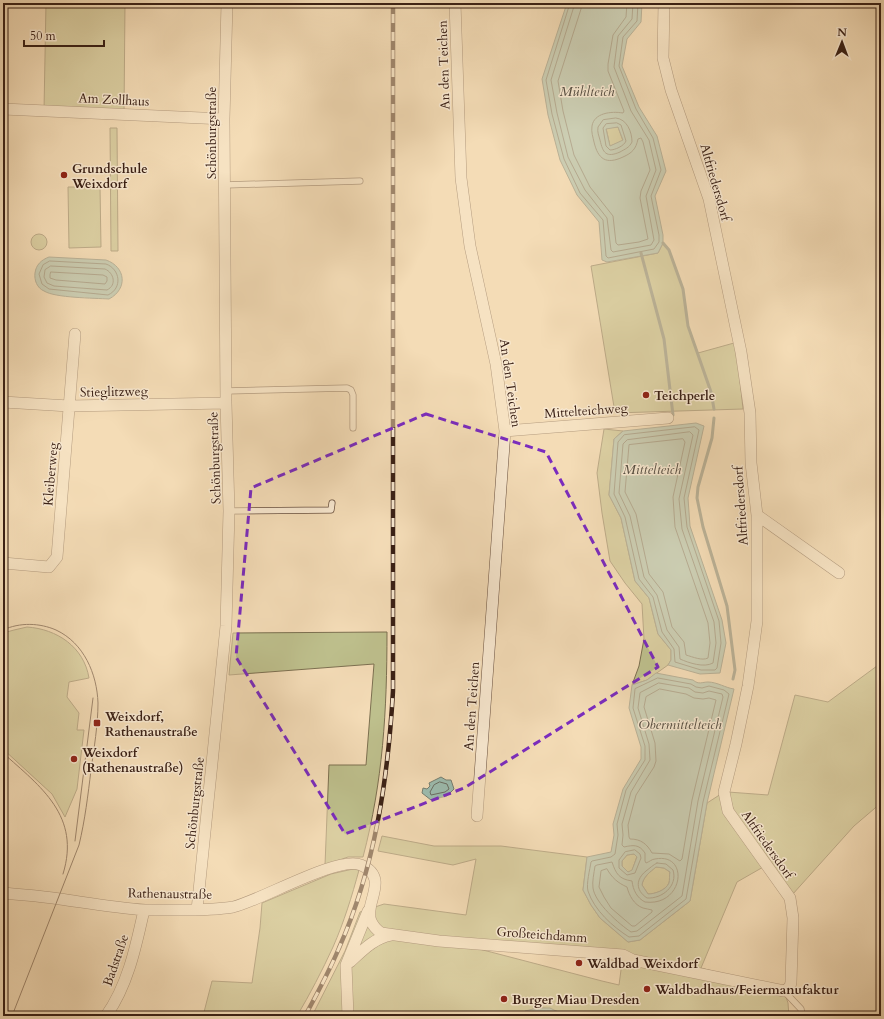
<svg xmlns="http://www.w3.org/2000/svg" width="884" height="1019" viewBox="0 0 884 1019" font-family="Cardo,serif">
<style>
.green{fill:#bec08d;stroke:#7c7051;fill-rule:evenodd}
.water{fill:#9cbcaf;stroke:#757e71;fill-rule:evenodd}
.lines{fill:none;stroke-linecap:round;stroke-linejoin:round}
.shore{stroke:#6b6e62;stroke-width:1}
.stream{stroke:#757e71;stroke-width:3}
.service-casing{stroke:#684f3e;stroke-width:7}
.minor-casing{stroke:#684f3e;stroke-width:12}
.service{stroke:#f8e8d0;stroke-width:5.5}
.minor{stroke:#f8e8d0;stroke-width:11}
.tram{stroke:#3a2015;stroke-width:1}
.rail-casing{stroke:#3a2015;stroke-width:4.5}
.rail{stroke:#f8e8d0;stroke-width:3;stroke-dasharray:9;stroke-linecap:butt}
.marked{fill:none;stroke:#7b2cbf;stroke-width:3;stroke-dasharray:8 5;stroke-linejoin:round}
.poi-dot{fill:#8f2418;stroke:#f8e8d0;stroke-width:1.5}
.labels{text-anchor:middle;stroke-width:3;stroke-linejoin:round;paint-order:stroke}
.street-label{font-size:13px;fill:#3a2015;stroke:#f8e8d0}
.poi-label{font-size:13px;font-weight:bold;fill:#3a2015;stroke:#f8e8d0;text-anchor:start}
.water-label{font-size:14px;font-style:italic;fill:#574f43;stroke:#f8e8d0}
</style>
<rect width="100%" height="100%" fill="#f4dcb7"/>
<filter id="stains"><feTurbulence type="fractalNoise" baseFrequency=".005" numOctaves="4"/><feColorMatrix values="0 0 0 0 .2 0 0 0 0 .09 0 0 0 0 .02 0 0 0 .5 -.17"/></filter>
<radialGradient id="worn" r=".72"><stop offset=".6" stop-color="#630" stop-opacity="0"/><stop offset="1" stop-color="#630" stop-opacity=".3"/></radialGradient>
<path class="green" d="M46,3H125L124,114L44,110Z
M618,127L623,141L610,146L606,128Z
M110,128H117L118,251H111Z
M68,187H100L101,247L69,248Z
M31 242a8 8 0 1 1 16 0a8 8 0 1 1-16 0Z
M663,243L669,250L683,289L688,326L698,353L734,343L737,351L743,409L615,413L591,266L658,253Z
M604,429L623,431L614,439L609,495L621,518L635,581L649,598L658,634L671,650V660L668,665L647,680L632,685L639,666L644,639L642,604L625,583L610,561L602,513L597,473Z
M27,627C57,629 84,647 89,678L69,682L67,697L79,713L77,730H84L77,789L65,817L52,794L3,749V633L14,630Z
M387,632C387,711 383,781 363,857H348L325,865L329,765H366L374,664L229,675L233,633Z
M881,663V803L854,826L792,895L738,824L728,792L768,795L795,695L828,702Z
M721,794L765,866L737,882L701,968L784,991L788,1003L789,1016H566C552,1007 533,1004 520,1016H349V965L394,935L345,965L346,1016H312L345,951L360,912L384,904L466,915L476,859L453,865L378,851L382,836L434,846H501L587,857L583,890L591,905L600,918L628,942L640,940L690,901L707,803ZM460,944L623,955L619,985L602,981Z
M634,854L637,856L632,871L628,872L622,866V861L627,855Z
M656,867L664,868L670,872C669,875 670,880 669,883C665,891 655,894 648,894L642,885C643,877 650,872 656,867Z
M353,869L359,870C352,896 344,922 333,947C322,971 310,994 297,1016H203L212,981L252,983L260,928L262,903L331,874Z"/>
<path class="water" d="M567,3H642L641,22L627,39L622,66L639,107L657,136L666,171L655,196L663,235V243L658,253L607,262L602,260L599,222L577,195L560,160L548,115L542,79ZM618,127L623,140L610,146L606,129Z
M49,257L106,260C126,267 128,289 109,299C94,298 55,298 44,291C37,288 34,280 35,273C36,265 41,260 49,257Z
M696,423L704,426L688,498L690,526L722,620L726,643L720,673L700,674L668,665L671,660V650L658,634L649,598L635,581L621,518L609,495L614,439L623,431Z
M656,673L693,680C699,685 702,682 708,682C717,682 726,688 734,689L707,803L690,901L640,940L628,942L600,918L591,905L583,890L587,857L611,852L614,835L613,824L623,789L641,759V747L629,708L632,685L647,680ZM634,854L637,857L632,870L628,872L622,866V861L627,855ZM656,867L664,868L670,872C669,875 670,880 669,883C666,890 655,894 648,894L642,885C643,877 650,872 656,867Z
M441,777L446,780H451L454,789L447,796L431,800L422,793L423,788L427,789L430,786L429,783Z
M538,1008H550L566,1016H520L525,1011Z"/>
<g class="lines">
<path class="shore" d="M570,3L546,80L552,114L564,159L580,193L603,220L606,256L608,258L654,249L659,242V235L651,196L661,170L653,138L636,109L619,66L623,37L637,21L638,3
M575,3L551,80L557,113L568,157L585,190L607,218L611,250L613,252L651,245L654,240L646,196L656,170L649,140L631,111L614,67L618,36L632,19L633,3
M581,3V9L558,81L563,111L574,155L590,187L613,216L616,243L618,245L639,242L648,239L640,198L641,191L650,170L643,142L641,138L638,139C636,149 632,153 623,157C606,165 598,159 594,142C593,137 591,132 592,126C594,113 611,111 623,113L624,111L608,71V64L613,35L626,17L627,3
M616,118C627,119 632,132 632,142C629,148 625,149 620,152C606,158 603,153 600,140C599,136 597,132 598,127L603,120Z
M617,123L621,125L626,141C624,146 615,150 610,150L606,146L603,128L606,124Z
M50,261L106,264C120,269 123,288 108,295L49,289L42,284L39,274L43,265Z
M51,266L105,269C114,273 117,285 107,290L54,286L47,283L44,277L45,270Z
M51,272L103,275L107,277V281L105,284L56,280L50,278V275Z
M695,427L699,430L684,498L687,527L719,621L721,643L717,668L715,670H701L675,662L674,649L662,632L653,597L639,579L625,517L614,494L618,442L624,435Z
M690,432L693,435L679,499L682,529L714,622L716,643L713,663C704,668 689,663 680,659L679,647L667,630L657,595L644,577L630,516L619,493L623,444L627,440Z
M683,439L685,442L673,497L675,527L708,623L710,643L708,658C702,661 693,657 686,655L684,642L672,627L663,592L649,574L636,514L625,492L629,445Z
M658,678L691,684L696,687L702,688L709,686L724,690L729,694L703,802L686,899L639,936L629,937C613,927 594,910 588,891C586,884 590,869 591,862L592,861L611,857L615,854L618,835L617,824L626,790L645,760V746L633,708L635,689Z
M659,683L689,688L695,692L703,693L709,691L722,694L723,697L698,801L682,896L637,931L631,932C619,924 595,903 593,888C592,882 594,873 595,866L597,865L612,862C616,874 619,879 632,881C633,890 637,898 645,902C684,907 690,852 655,859C652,859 649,862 646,863L645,861V853C639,844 633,845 624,847L622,845L623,835L622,824L631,792L650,760L649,744L638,708L640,693Z
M660,689L686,694L694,698L703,699L709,698L716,700L692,800L682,859L680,861L669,854L652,853C647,844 641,839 630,839L629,837L628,825L636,795L654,767L656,761L655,743L644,707L646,697Z
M440,782L447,784L449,789L445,792L431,795L430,792L434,785Z
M635,850L640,854L641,858L635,873L627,875L619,868V860L625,852Z
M657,863L666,864L673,870C678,886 662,899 647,898C635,890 636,879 646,871C650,868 653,865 657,863Z
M607,869C612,878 618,883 627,887C629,895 634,905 643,908C646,909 649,909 652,910V912L635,926H632L611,908L604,897L599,887L601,871Z"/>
<path class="stream" d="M663,243L669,250L683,289L688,326L711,392L714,409
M641,253L664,339L673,415
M714,418L712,438L698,487L697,498L703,527L727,606L735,670L733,679"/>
<g class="service-casing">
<path id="service" d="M225,185L360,181
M226,391L347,388L351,390L353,395V428
M229,511L331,510L332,503
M784,991L801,1009L802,1016"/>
</g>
<g class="minor-casing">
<path id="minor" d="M455,3L461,178L470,246L496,364L505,431L477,816
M3,109L224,119
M3,402L69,406L226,403
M505,431L668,418
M757,515L839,573
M3,563L49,567L57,557L75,334
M3,893C22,895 41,896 60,899C88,903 117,908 145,910C156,910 167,910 178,910C196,910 215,910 233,907C260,901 338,855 361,865C391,878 363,904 371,921C373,926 377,930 381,933L439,941L623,955L633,960L784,991L790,987L791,982L793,918L790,898L728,811L724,792L736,744L748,686L757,621V515L751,463L750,413L741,352L709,199L671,90L663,58L664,3
M197,910L226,626L229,511L226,403L224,119L227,3
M350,962C362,951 374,938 391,935
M106,1016C128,985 136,946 144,910
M348,1016L346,965L368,911"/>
</g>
<use href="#service" class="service"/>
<use href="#minor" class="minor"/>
<path class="tram" d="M3,630C20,622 40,623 56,630C84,643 97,674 98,703C98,725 94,748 91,770C88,795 85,820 79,845L12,1016
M3,753C41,787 81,816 63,874
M75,841L93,698"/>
<g class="rail-casing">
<path id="rail" d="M305,1016C317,994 329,972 339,948C375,867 388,779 393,691V3"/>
</g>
<use href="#rail" class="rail"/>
</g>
<path d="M0 0H884V1019H0ZM426,414L546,452L658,667L464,788L345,834L236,657L251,488Z" fill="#f4dcb7" fill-opacity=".55" fill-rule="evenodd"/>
<path class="marked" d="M426,414L546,452L658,667L464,788L345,834L236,657L251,488Z"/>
<g class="poi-dot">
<circle cx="64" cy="175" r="4"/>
<circle cx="646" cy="395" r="4"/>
<rect x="93" y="719" width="8" height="8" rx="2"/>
<circle cx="74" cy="759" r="4"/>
<circle cx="579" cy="963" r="4"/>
<circle cx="647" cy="989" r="4"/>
<circle cx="504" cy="999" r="4"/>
</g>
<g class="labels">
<g class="street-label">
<text transform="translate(443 65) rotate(-92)" y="5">An den Teichen</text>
<text transform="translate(114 99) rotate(3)" y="5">Am Zollhaus</text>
<text transform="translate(211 133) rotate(-90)" y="5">Schönburgstraße</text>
<text transform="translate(716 182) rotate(74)" y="5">Altfriedersdorf</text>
<text transform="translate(511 383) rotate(82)" y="5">An den Teichen</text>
<text transform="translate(114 391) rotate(-1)" y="5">Stieglitzweg</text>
<text transform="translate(586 410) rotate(-4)" y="5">Mittelteichweg</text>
<text transform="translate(214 458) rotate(-92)" y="5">Schönburgstraße</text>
<text transform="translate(50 474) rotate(-85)" y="5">Kleiberweg</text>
<text transform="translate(740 506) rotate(-94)" y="5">Altfriedersdorf</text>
<text transform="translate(471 706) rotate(-86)" y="5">An den Teichen</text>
<text transform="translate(194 803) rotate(-84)" y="5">Schönburgstraße</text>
<text transform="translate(768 844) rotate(55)" y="5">Altfriedersdorf</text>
<text transform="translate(170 893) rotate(1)" y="5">Rathenaustraße</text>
<text transform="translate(542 934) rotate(4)" y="5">Großteichdamm</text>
<text transform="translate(115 960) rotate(-71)" y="5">Badstraße</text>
</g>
<g class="poi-label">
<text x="72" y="173">Grundschule<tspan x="72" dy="15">Weixdorf</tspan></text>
<text x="654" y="400">Teichperle</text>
<text x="105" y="721">Weixdorf,<tspan x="105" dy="15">Rathenaustraße</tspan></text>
<text x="82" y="757">Weixdorf<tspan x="82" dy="15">(Rathenaustraße)</tspan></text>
<text x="587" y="968">Waldbad Weixdorf</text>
<text x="655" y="994">Waldbadhaus/Feiermanufaktur</text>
<text x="512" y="1004">Burger Miau Dresden</text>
</g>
<g class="water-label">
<text x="587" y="96">Mühlteich</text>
<text x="652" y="474">Mittelteich</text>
<text x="680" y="729">Obermittelteich</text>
</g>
</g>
<rect width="884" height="1019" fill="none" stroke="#f4dcb7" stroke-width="16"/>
<rect x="4" y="4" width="876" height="1011" fill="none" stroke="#3a2015" stroke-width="2"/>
<rect x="8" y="8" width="868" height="1003" fill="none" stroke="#3a2015"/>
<g transform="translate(842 42) rotate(1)" stroke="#f8e8d0" stroke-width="3" paint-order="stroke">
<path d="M0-3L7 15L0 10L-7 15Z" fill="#3a2015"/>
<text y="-6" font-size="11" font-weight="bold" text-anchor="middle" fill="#3a2015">N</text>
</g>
<path d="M24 40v6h80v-6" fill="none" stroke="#3a2015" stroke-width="2"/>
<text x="30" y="40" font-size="12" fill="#3a2015" stroke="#f8e8d0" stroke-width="3" paint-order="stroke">50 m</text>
<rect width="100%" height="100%" filter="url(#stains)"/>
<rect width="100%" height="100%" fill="url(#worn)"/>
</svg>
